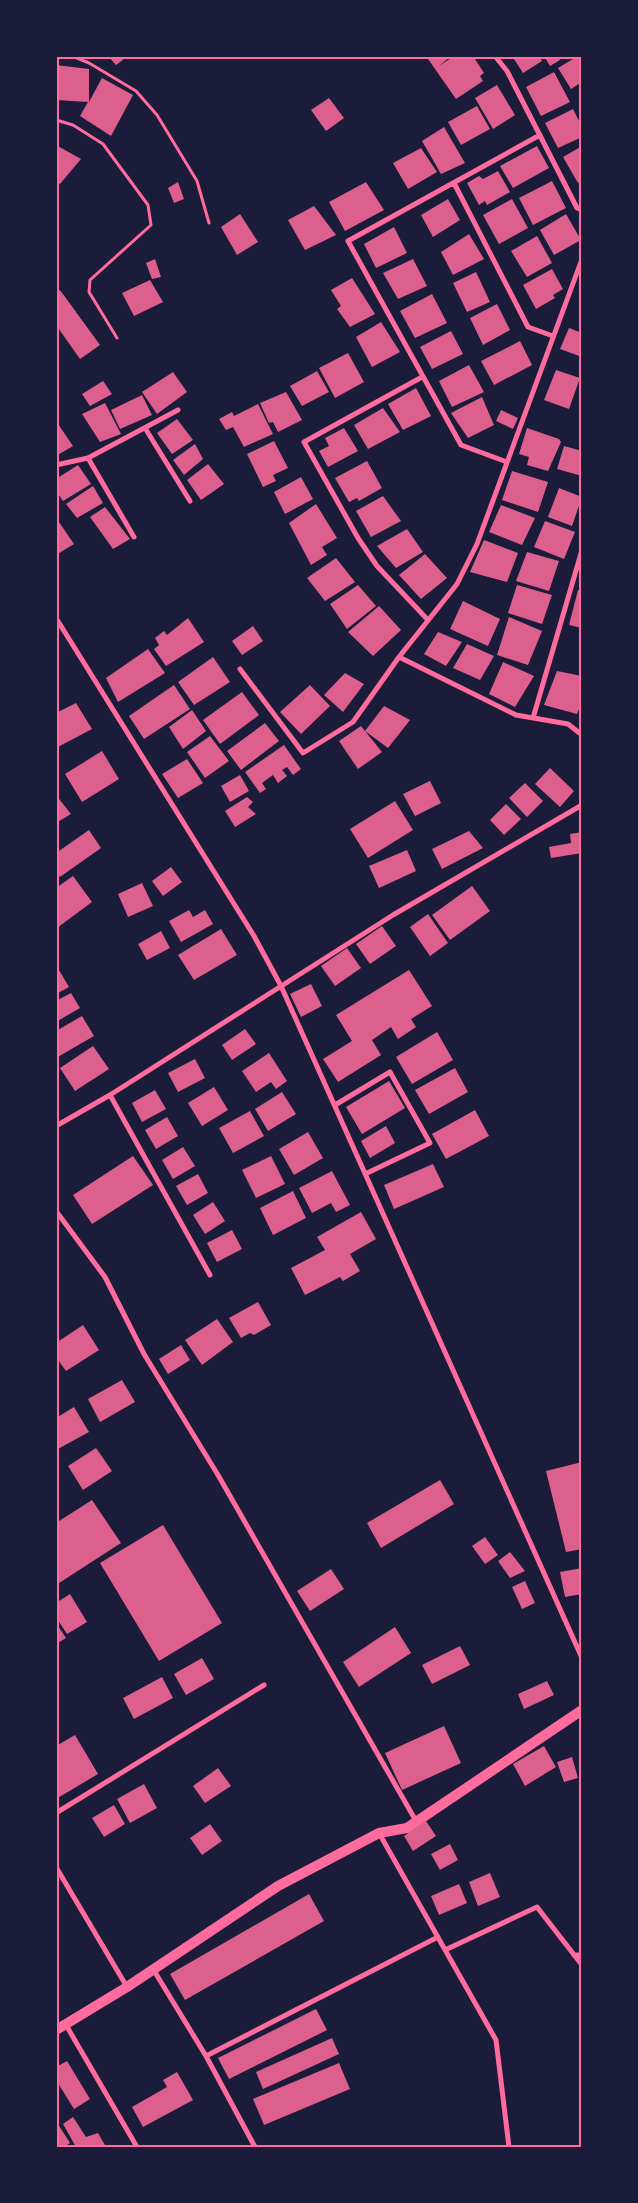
<svg xmlns="http://www.w3.org/2000/svg" width="638" height="2203" viewBox="0 0 638 2203" font-family="'Zilla Slab',serif">
<style>
.building{fill:#dd5f8e}
.lines{fill:none;stroke-linecap:round;stroke-linejoin:round}
.path{stroke:#ff6b9d;stroke-width:3}
.minor{stroke:#ff6b9d;stroke-width:5}
.secondary{stroke:#ff6b9d;stroke-width:10}
.neatline{fill:none;stroke:#ff6b9d;stroke-width:2}
</style>
<rect width="100%" height="100%" fill="#1b1b3a"/>
<path class="building" d="M108,56H128L116,65Z
M426,56H451L439,66L454,56H473L484,73L480,76L483,81L456,99Z
M512,56H539L542,61L523,73Z
M544,56H558L560,60L550,66Z
M578,56H582V82L571,89L558,68Z
M56,65L89,69V102L102,78L133,95L111,136L80,116L88,102L56,100Z
M554,72L570,102L541,116L526,87Z
M497,85L515,115L493,129L475,98Z
M329,98L344,118L326,131L311,110Z
M477,106L490,129L461,145L448,122Z
M573,109L582,127V137L558,148L545,123Z
M444,127L465,163L441,174L422,141Z
M56,145L81,159L60,184L56,181Z
M537,146L549,168L513,188L500,166Z
M582,146V181L578,183L563,157Z
M421,148L437,172L408,189L393,163Z
M498,171L510,192L487,205L485,201L479,205L467,183L479,176L483,179Z
M552,181L566,208L533,225L519,198Z
M178,182L184,199L174,203L168,188Z
M366,182L384,210L345,231L329,202Z
M448,199L460,220L433,237L421,215Z
M512,199L528,228L499,244L483,215Z
M314,206L336,235L305,250L288,220Z
M240,214L258,242L237,255L221,227Z
M566,214L581,240L554,255L540,230Z
M394,227L407,253L376,268L364,244Z
M469,234L484,259L453,275L441,252Z
M537,236L552,263L527,277L511,251Z
M155,259L161,277L152,279L146,263Z
M413,259L427,286L398,299L383,273Z
M552,269L563,289L553,295L555,298L536,309L523,285Z
M476,272L490,302L467,312L453,283Z
M352,278L375,314L350,327L337,309L341,306L331,290Z
M150,280L163,302L134,316L122,293Z
M60,290L100,345L80,359L56,325V293Z
M432,294L447,323L415,338L400,311Z
M497,304L510,330L483,345L470,318Z
M381,322L400,352L372,367L356,337Z
M569,328L582,333V357L560,349Z
M451,331L463,354L432,369L420,347Z
M520,341L532,365L494,385L481,361Z
M348,353L364,382L335,398L319,368Z
M469,365L484,392L452,407L439,381Z
M556,370L580,378L569,409L544,400Z
M317,371L329,392L302,406L290,386Z
M173,372L187,392L157,414L142,392Z
M103,381L112,394L90,406L82,394Z
M416,388L431,416L403,430L388,404Z
M286,392L302,420L278,432L273,422L269,423L260,403Z
M142,395L152,415L120,429L111,410Z
M482,397L494,425L468,438L451,413Z
M105,403L121,434L100,442L82,414Z
M258,404L273,434L244,447L233,427L226,430L219,419L232,412L234,416Z
M383,408L400,432L368,449L354,425Z
M501,410L518,418L513,429L496,421Z
M177,419L193,440L172,454L157,433Z
M56,421L73,446L56,456Z
M344,428L358,451L328,467L319,451L329,446L325,438Z
M527,428L559,439L561,442L548,471L527,465L529,457L519,454Z
M274,441L288,468L273,475L276,481L263,487L247,454Z
M195,444L203,459L184,475L173,460Z
M564,446L582,451V476L557,469Z
M367,461L382,488L359,501L357,498L349,502L335,478Z
M208,464L224,484L201,500L187,480Z
M78,465L91,484L63,501L56,491V479Z
M512,471L548,482L538,512L502,500Z
M301,477L313,499L285,514L274,492Z
M93,486L103,503L77,518L66,504Z
M559,488L582,497L572,526L548,517Z
M383,496L401,521L371,537L356,511Z
M316,504L337,538L322,547L327,555L311,565L289,523Z
M501,505L535,518L522,545L489,532Z
M105,507L130,539L113,549L90,517Z
M545,521L575,532L564,559L534,547Z
M59,522L74,544L56,555V523Z
M407,529L423,552L396,568L377,546Z
M484,540L518,553L507,582L470,572Z
M527,552L559,561L549,591L516,581Z
M425,554L447,578L421,599L399,575Z
M336,558L355,582L325,601L307,578Z
M358,585L376,606L347,629L330,604Z
M517,585L552,595L542,624L508,613Z
M578,590L582,591V628L569,625Z
M463,601L500,619L488,646L450,629Z
M379,606L401,630L373,656L348,632Z
M509,617L542,631L528,665L497,655Z
M188,618L204,642L166,666L154,649L159,645L155,638L164,631L167,635Z
M253,626L263,641L242,655L232,641Z
M438,632L462,642L446,666L424,654Z
M467,644L494,656L480,680L453,668Z
M148,649L165,673L118,702L106,678Z
M213,657L230,682L194,705L178,682Z
M503,662L534,676L515,707L489,694Z
M557,671L582,676V701L577,714L544,705Z
M345,673L364,684L343,712L324,695Z
M174,685L190,709L144,739L129,716Z
M310,685L330,706L301,734L280,712Z
M242,692L259,715L220,744L203,720Z
M76,703L92,729L56,748V713Z
M384,706L410,720L388,748L365,731Z
M192,710L206,731L183,749L169,727Z
M265,723L279,741L241,770L227,751Z
M361,726L382,752L358,769L339,741Z
M210,736L229,761L205,778L187,752Z
M284,745L301,769L293,775L287,767L282,770L287,776L278,783L273,775L262,783L266,789L260,793L245,772Z
M102,751L119,779L82,802L65,774Z
M187,759L203,783L178,798L162,774Z
M550,768L574,791L560,807L535,784Z
M240,775L249,791L230,802L221,786Z
M430,781L441,803L415,816L403,794Z
M525,783L543,801L527,817L509,798Z
M56,795L71,814L56,823Z
M247,797L253,802L248,807L256,814L235,827L225,811Z
M395,801L413,830L368,858L350,829Z
M506,804L521,819L504,835L490,820Z
M89,830L101,848L60,877L56,872V853Z
M469,831L483,848L442,869L432,849Z
M582,832V853L551,858L549,847L571,843L570,834Z
M407,850L416,871L379,888L369,866Z
M171,867L182,882L163,896L152,881Z
M73,876L92,902L57,928L56,888Z
M142,883L153,906L128,917L118,894Z
M472,886L490,911L450,940L432,915Z
M189,910L193,917L205,910L213,924L181,942L169,921Z
M428,914L448,943L430,956L410,927Z
M382,926L396,946L370,964L356,944Z
M221,929L237,955L194,980L178,955Z
M161,931L170,948L147,960L138,944Z
M347,948L361,968L335,986L321,966Z
M56,965L69,987L56,994Z
M409,970L432,1006L411,1019L416,1027L398,1039L391,1027L372,1040L381,1055L338,1082L323,1059L352,1041L336,1015Z
M311,984L322,1006L301,1017L290,994Z
M71,993L80,1008L56,1022V1001Z
M82,1016L94,1036L56,1058V1031Z
M245,1029L256,1044L232,1060L222,1045Z
M437,1032L453,1060L412,1084L396,1057Z
M93,1046L109,1069L75,1091L60,1068Z
M269,1053L287,1081L276,1089L271,1082L256,1092L242,1071Z
M195,1059L205,1078L178,1092L168,1073Z
M455,1068L468,1092L429,1114L415,1090Z
M389,1081L405,1108L362,1134L346,1107Z
M214,1087L228,1110L202,1126L188,1103Z
M155,1090L166,1109L142,1122L132,1103Z
M282,1092L296,1114L268,1131L255,1109Z
M475,1110L489,1136L446,1159L432,1134Z
M250,1111L264,1136L233,1153L219,1128Z
M167,1117L178,1136L156,1149L145,1130Z
M386,1126L395,1143L370,1158L361,1141Z
M308,1132L323,1158L294,1175L279,1149Z
M183,1147L195,1166L173,1179L162,1160Z
M133,1156L153,1185L92,1224L73,1195Z
M271,1156L285,1184L256,1198L242,1170Z
M433,1164L444,1187L394,1209L384,1185Z
M332,1171L350,1205L336,1212L331,1203L312,1213L299,1188Z
M198,1174L208,1193L187,1205L176,1186Z
M293,1191L306,1218L273,1235L260,1208Z
M213,1202L225,1221L205,1234L193,1215Z
M361,1212L376,1239L350,1254L360,1271L343,1281L340,1277L305,1295L291,1268L325,1250L317,1237Z
M232,1230L242,1249L217,1262L207,1243Z
M258,1302L271,1325L254,1335L250,1333L241,1338L229,1318Z
M217,1319L233,1342L202,1365L185,1340Z
M83,1325L99,1350L66,1371L56,1357V1343Z
M181,1345L190,1360L168,1374L159,1359Z
M122,1380L135,1402L100,1422L88,1399Z
M74,1407L89,1432L56,1450V1418Z
M96,1448L112,1471L83,1490L68,1466Z
M582,1462V1549L566,1552L546,1471Z
M440,1480L454,1504L381,1548L367,1523Z
M92,1500L121,1543L56,1585V1523Z
M163,1525L222,1623L159,1661L100,1563Z
M485,1537L498,1555L485,1564L472,1546Z
M510,1552L525,1571L510,1578L498,1561Z
M582,1568V1594L565,1597L560,1572Z
M331,1569L344,1589L310,1611L297,1591Z
M525,1581L535,1603L522,1609L512,1587Z
M70,1594L87,1622L67,1634L56,1617V1603Z
M56,1623L66,1638L56,1644Z
M395,1627L411,1653L359,1687L343,1662Z
M460,1646L470,1665L432,1684L422,1665Z
M202,1658L214,1679L186,1695L174,1674Z
M162,1677L173,1698L134,1719L123,1698Z
M547,1681L554,1695L524,1709L518,1694Z
M444,1726L461,1763L402,1790L385,1753Z
M75,1735L98,1774L56,1799V1746Z
M544,1746L556,1767L525,1786L513,1764Z
M572,1757L578,1778L564,1782L557,1762Z
M218,1768L231,1786L205,1803L193,1786Z
M144,1784L157,1808L130,1823L117,1799Z
M114,1805L125,1824L104,1837L92,1818Z
M426,1821L436,1836L413,1851L404,1836Z
M210,1824L222,1841L202,1855L190,1838Z
M450,1844L458,1860L440,1870L431,1854Z
M490,1873L500,1897L478,1906L469,1882Z
M459,1884L467,1903L439,1915L431,1896Z
M309,1894L324,1921L185,2000L170,1974Z
M316,2009L327,2030L229,2079L218,2058Z
M332,2038L339,2054L263,2089L256,2072Z
M67,2061L90,2099L74,2109L56,2080V2067Z
M339,2063L350,2089L264,2125L253,2099Z
M177,2072L193,2100L143,2127L132,2107L167,2087L163,2080Z
M73,2117L86,2137L98,2133L106,2147H76L63,2124Z
M56,2121L70,2143L64,2147H56Z"/>
<g class="lines">
<path class="path" d="M72,56L89,63L136,91L157,115L197,181L209,223
M56,120L73,125L103,144L148,205L151,225L90,280L89,292L117,338"/>
<path class="minor" d="M495,56L507,71L577,208L582,210
M454,183L528,327L553,336
M422,377L304,442L358,538L377,566L428,620
M145,428L190,501
M88,458L134,537
M507,462L461,445L348,241L540,135
M56,465L88,458L178,410
M56,618L254,936L281,986L582,1658
M399,657L516,715L568,724L582,735
M240,669L303,753L353,722L399,657L457,584L477,544L582,259
M533,718L582,550
M110,1095L210,1275
M335,1105L390,1072L430,1143L365,1174
M56,1126L110,1095L393,915L582,805
M56,1211L105,1277L144,1354L218,1475L416,1821
M56,1813L264,1685
M379,1833L496,2040L509,2147
M56,1867L127,1987
M445,1950L537,1907L582,1965
M574,1955H582
M153,1969L206,2056L438,1937
M66,2025L137,2147
M206,2056L255,2147"/>
<path class="secondary" d="M56,2030L127,1987L278,1886L379,1833L407,1828L582,1710"/>
</g>
<rect width="638" height="2203" fill="none" stroke="#1b1b3a" stroke-width="115"/>
<rect x="58" y="58" width="522" height="2088" class="neatline"/>
</svg>
